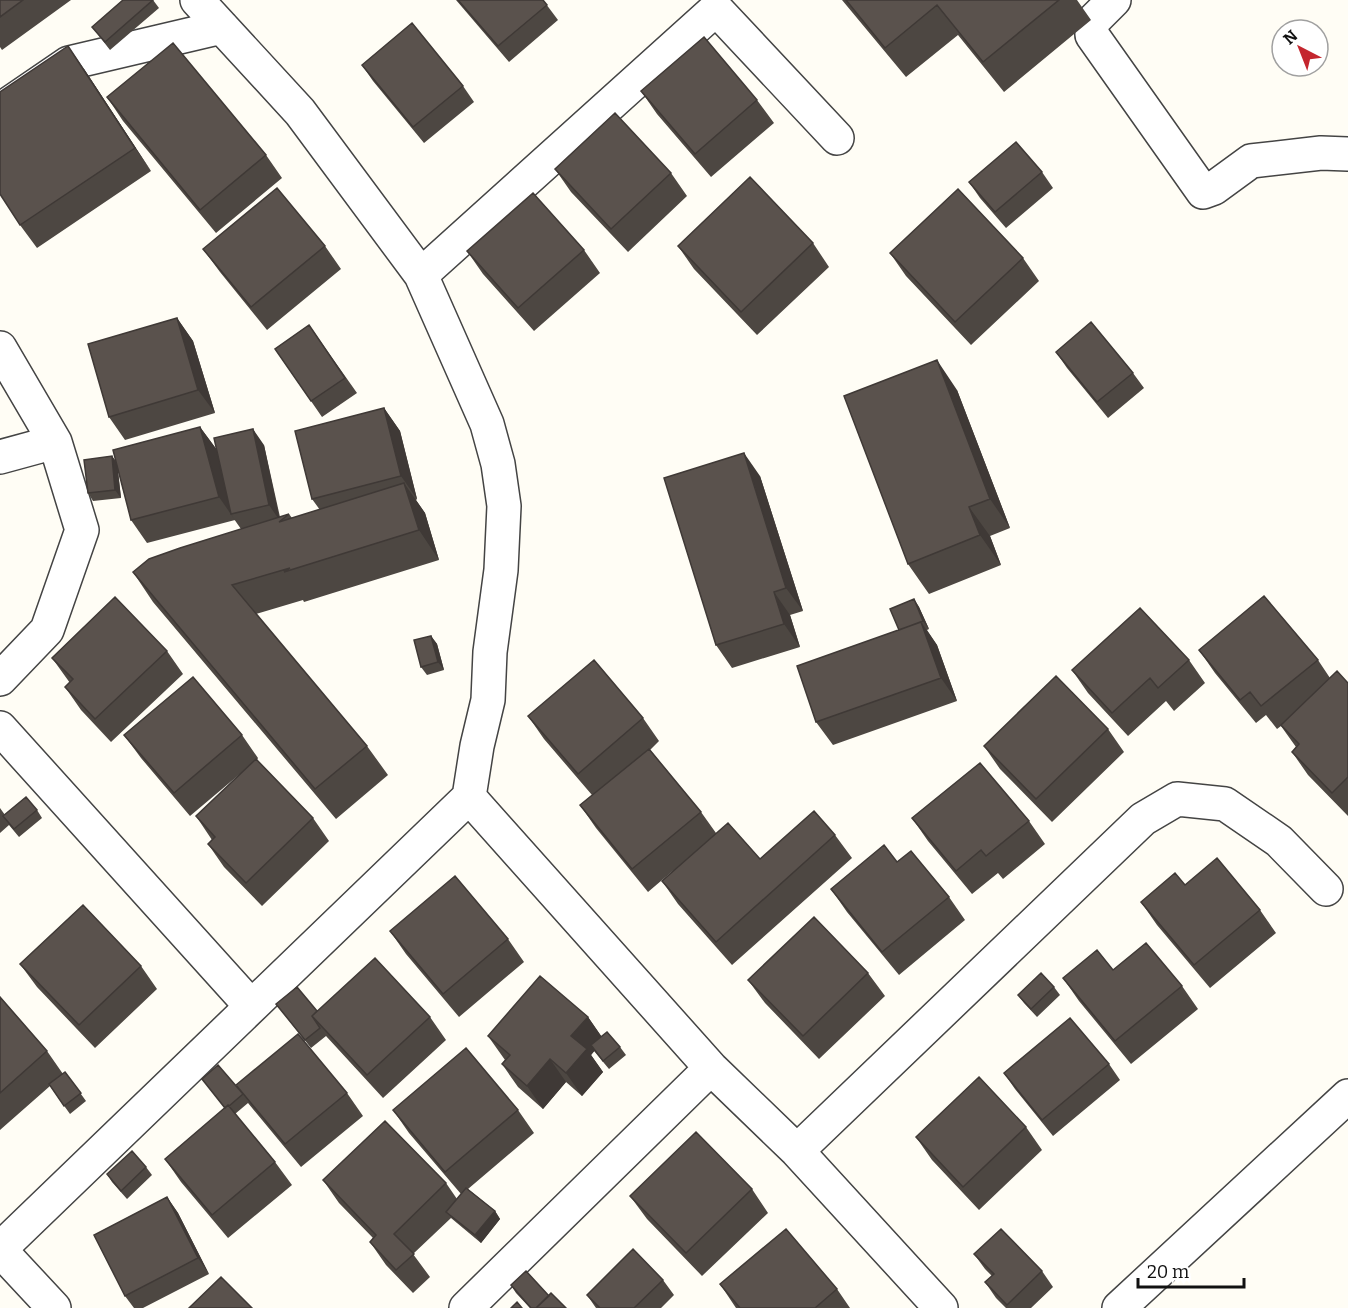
<svg xmlns="http://www.w3.org/2000/svg" width="1348" height="1308" viewBox="0 0 1348 1308" font-family="Bitter,serif">
<style>
.lines{fill:none;stroke-linecap:round;stroke-linejoin:round}
.minor-casing{stroke:#444;stroke-width:36}
.minor{stroke:#fff;stroke-width:33}
.wall{fill:#4d4742}
.shaded-wall{fill:#3f3936}
.building{fill:#5a524d;stroke:#3f3936;stroke-width:1.5}
</style>
<rect width="100%" height="100%" fill="#fffdf5"/>
<g class="lines">
<g class="minor-casing">
<path id="minor" d="M197,0L300,112L421,275L487,424L498,464L504,506L501,570L490,652L488,700L477,746L469,797L711,1068L797,1151L941,1308
M1114,0L1092,22V35L1203,192L1214,188L1251,161L1321,153L1348,154
M0,110L69,63L222,27
M421,275L716,9L837,138
M0,348L55,442L82,530L47,630L0,679
M0,457L55,442
M0,728L251,1006
M797,1151L1143,819L1177,799L1225,804L1279,841L1326,889
M0,1249L469,797
M0,1250L54,1308
M466,1308L711,1068
M1119,1308L1348,1096"/>
</g>
<use href="#minor" class="minor"/>
</g>
<path class="wall" d="M0,0H71L2,50L0,47Z
M153,0L159,8L110,50L92,27Z
M456,0H543L558,20L509,62Z
M842,0H1077L1091,20L1004,92L958,35L906,77Z
M362,65L463,86L474,102L424,143L373,81Z
M84,69L151,171L37,248L20,225Z
M641,91L757,100L774,123L711,177L657,114Z
M107,97L266,155L282,178L216,233L123,121Z
M555,169L671,173L687,196L628,252L571,192Z
M1042,172L1053,188L1006,228L980,198L969,182Z
M813,243L829,267L757,335L694,269L678,246Z
M325,246L341,269L267,330L220,272L203,249Z
M584,250L600,273L534,331L483,274L467,251Z
M890,253L1023,258L1039,281L971,345L906,276Z
M177,318L193,341L215,413L125,440L109,417Z
M309,325L357,393L322,417L275,349Z
M1056,352L1133,373L1144,388L1108,418L1067,368Z
M957,390L1010,528L990,536L1001,565L929,594L908,564Z
M384,408L400,431L417,499L416,500L425,513L439,560L304,602L303,600L256,614L367,746L388,775L336,819L153,602L133,572L241,529L234,519L235,520L147,543L131,520L118,470L121,498L93,501L88,493L112,456L116,461L200,427L217,450L264,445L280,517L289,514L292,518L320,510L312,499Z
M760,476L803,611L790,615L800,647L732,668L716,645Z
M914,599L919,607L929,629L927,630L937,645L957,701L833,745L816,722L899,630Z
M431,636L437,644L444,670L427,675L421,667Z
M1199,650L1318,660L1330,678L1348,683V816L1308,775L1292,752L1296,747L1281,726L1277,729L1266,715L1256,723L1215,673Z
M167,651L183,674L111,742L81,710L65,687L70,683L52,658Z
M1189,660L1205,683L1174,711L1166,701L1128,736L1088,693L1072,670Z
M528,716L643,718L659,741L650,750L701,812L716,833L760,859L835,835L852,858L732,965L678,904L662,881L675,869L648,892L596,828L580,805L592,795L544,739Z
M1108,729L1124,752L1052,822L1000,769L984,746Z
M124,735H242L258,758L257,760L313,818L329,841L262,906L224,867L208,844L212,840L196,816L247,768L190,816L141,758Z
M0,808L5,815L37,810L42,818L19,837L9,825L0,833Z
M912,818L1029,821L1045,844L1003,879L998,873L972,894L928,841Z
M1185,885L1260,910L1276,933L1210,988L1157,925L1141,902Z
M831,889L949,897L965,920L899,975L847,912Z
M390,931L508,939L524,962L459,1017L406,954Z
M20,964L141,966L157,989L95,1048L37,987Z
M1113,970L1182,986L1198,1009L1131,1064L1079,1001L1063,978Z
M868,973L885,996L819,1059L765,1003L748,980Z
M1054,987L1060,995L1037,1017L1024,1003L1018,995Z
M0,997L47,1051L63,1074L65,1072L86,1101L70,1114L50,1086L0,1130Z
M276,1004L317,1011L430,1017L446,1040L383,1098L326,1036L311,1048Z
M588,1017L601,1036L620,1047L626,1055L609,1069L594,1051L591,1055L603,1072L582,1096L566,1082L543,1109L518,1087L502,1064L505,1060L488,1036Z
M1109,1064L1120,1080L1053,1136L1015,1089L1004,1073Z
M202,1079L240,1091L347,1093L363,1116L301,1167L248,1103L235,1114L275,1162L292,1185L228,1238L181,1182L165,1159L225,1108Z
M393,1110H518L534,1133L468,1189L495,1211L500,1219L481,1243L451,1218L413,1254L430,1277L413,1293L386,1265L370,1242L373,1238L339,1203L323,1180L446,1183L457,1199L461,1194L409,1133Z
M1026,1127L1042,1150L979,1210L932,1160L916,1137Z
M146,1167L152,1175L127,1199L112,1182L107,1174Z
M752,1189L768,1213L702,1276L647,1219L630,1196Z
M167,1197L178,1213L209,1274L143,1308H134L125,1296Z
M974,1254L1042,1271L1053,1287L1031,1308H1006L996,1298L985,1282L992,1276L985,1269Z
M663,1280L674,1295L661,1308H596L587,1295Z
M720,1284L837,1289L850,1308H736Z
M511,1285L549,1296L566,1308H530L516,1293Z"/>
<path class="shaded-wall" d="M68,46L84,69L151,171L135,148Z
M177,318L193,341L215,413L198,390Z
M937,360L957,390L1010,528L990,499Z
M384,408L400,431L417,499L401,476Z
M200,427L217,450L231,514L235,520L219,497Z
M253,429L264,445L280,521L269,505Z
M744,453L760,476L803,611L786,588Z
M112,456L117,464L121,498L115,490Z
M404,483L425,513L439,560L419,530Z
M969,507L990,536L1001,565L980,535Z
M774,592L790,615L800,647L784,624Z
M914,599L919,607L929,629L923,621Z
M921,622L937,645L957,701L941,678Z
M431,636L437,644L444,670L438,662Z
M588,1017L604,1040L591,1055L603,1072L582,1096L566,1073L571,1036Z
M550,1059L566,1082L543,1109L527,1086Z
M167,1197L178,1213L209,1274L198,1258Z
M495,1211L500,1219L481,1243L475,1235Z"/>
<path class="building" d="M0,0H23L0,17Z
M123,0H153L105,42L92,27Z
M458,0H543L547,5L498,46Z
M846,0H1059L983,62L937,5L885,48Z
M412,23L463,86L413,127L362,65Z
M704,37L757,100L695,154L641,91Z
M173,43L266,155L200,210L107,97Z
M68,46L135,148L20,225L0,194V92Z
M615,113L671,173L611,229L555,169Z
M1016,142L1042,172L995,212L969,182Z
M750,177L813,243L741,312L678,246Z
M277,188L325,246L251,307L203,249Z
M958,189L1023,258L955,322L890,253Z
M533,193L584,250L518,308L467,251Z
M177,318L198,390L109,417L88,344Z
M1091,322L1133,373L1097,402L1056,352Z
M309,325L345,378L311,401L275,349Z
M937,360L990,499L969,507L980,535L908,564L844,396Z
M384,408L401,476L312,499L295,431Z
M200,427L219,497L131,520L113,450Z
M253,429L269,505L231,514L214,438Z
M744,453L786,588L774,592L784,624L716,645L664,478Z
M112,456L115,490L88,493L84,460Z
M404,483L419,530L284,572L290,568L232,585L367,746L315,789L133,572L149,559L180,548L289,514L279,522Z
M1264,596L1318,660L1261,706L1250,692L1240,700L1199,650Z
M115,597L167,651L95,719L65,687L73,679L52,658Z
M914,599L923,621L899,630L890,609Z
M1140,608L1189,660L1158,688L1150,678L1112,713L1072,670Z
M921,622L941,678L816,722L797,666Z
M431,636L438,662L421,667L414,640Z
M594,660L643,718L578,774L528,716Z
M1337,671L1348,683V777L1332,793L1292,752L1299,744L1281,725Z
M1056,676L1108,729L1036,799L984,746Z
M193,677L242,735L174,793L124,735Z
M649,749L701,812L632,869L580,805Z
M256,759L313,818L246,883L208,844L215,837L196,816Z
M980,763L1029,821L986,856L981,850L956,871L912,818Z
M26,797L37,810L14,829L3,816Z
M814,811L835,835L716,942L662,881L728,823L760,859Z
M884,845L897,862L911,851L949,897L882,952L831,889Z
M1217,858L1260,910L1194,965L1141,902L1175,873L1185,885Z
M455,876L508,939L443,994L390,931Z
M83,905L141,966L79,1025L20,964Z
M814,917L868,973L803,1036L748,980Z
M1146,943L1182,986L1115,1041L1063,978L1097,950L1113,970Z
M375,958L430,1017L367,1075L312,1016Z
M1041,973L1054,987L1031,1009L1018,995Z
M540,976L588,1017L571,1036L587,1049L566,1073L550,1059L527,1086L502,1064L510,1055L488,1036Z
M297,987L317,1011L312,1016L320,1028L305,1040L276,1004Z
M0,997L47,1051L0,1093Z
M1070,1018L1109,1064L1042,1120L1004,1073Z
M607,1032L620,1047L603,1061L591,1045Z
M298,1034L347,1093L285,1144L236,1085Z
M466,1048L518,1110L445,1172L393,1110Z
M218,1065L243,1094L229,1106L228,1105L225,1108L202,1079Z
M65,1072L81,1093L64,1106L49,1084Z
M979,1077L1026,1127L963,1187L916,1137Z
M228,1105L275,1162L212,1215L165,1159Z
M385,1121L446,1183L394,1234L414,1254L396,1270L370,1242L376,1235L323,1180Z
M696,1132L752,1189L686,1253L630,1196Z
M132,1151L146,1167L121,1191L107,1174Z
M466,1188L495,1211L475,1235L446,1212Z
M167,1197L198,1258L125,1296L94,1235Z
M786,1229L837,1289L815,1308H740L720,1284Z
M1001,1229L1042,1271L1007,1305L985,1282L994,1274L974,1254Z
M633,1249L663,1280L634,1308H600L587,1295Z
M526,1271L549,1296L536,1308H531L511,1285Z
M221,1277L252,1308H189Z
M551,1293L566,1308H536Z
M517,1302L522,1308H511Z"/>
<g transform="translate(1300 48) rotate(318)"><circle r="28" fill="#ffffff" stroke="#a0a0a0" stroke-width="1.5"/>
<path d="M0-4.5L10 22L0 15L-10 22Z" fill="#c4262e"/>
<text y="-9" font-size="16" font-weight="bold" text-anchor="middle" fill="#111111">N</text>
</g>
<path d="M1138 1278v9h106v-9" fill="none" stroke="#111111" stroke-width="3"/>
<text x="1147" y="1278" font-size="18" fill="#111111" stroke="#ffffff" stroke-width="4.5" paint-order="stroke">20 m</text>
</svg>
